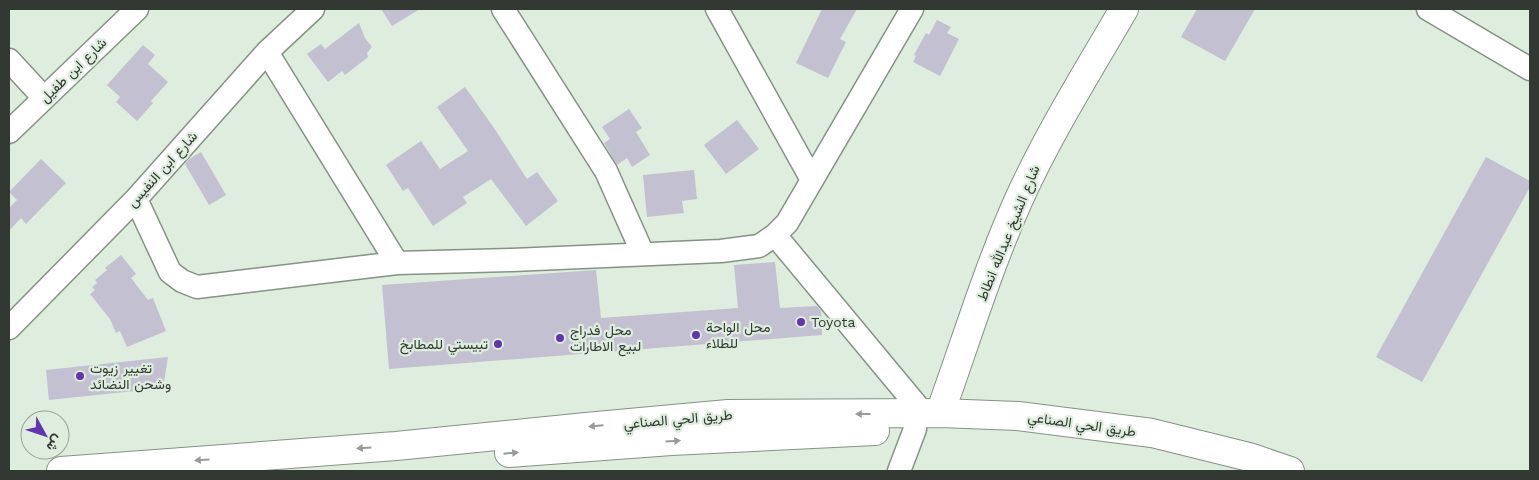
<svg xmlns="http://www.w3.org/2000/svg" width="1539" height="480" viewBox="0 0 1539 480" font-family="'Work Sans',Vazirmatn,sans-serif">
<style>
.building{fill:#c3c0d2}
.lines{fill:none;stroke-linecap:round;stroke-linejoin:round}
.minor-casing{stroke:#859385;stroke-width:25}
.secondary-casing{stroke:#859385;stroke-width:30}
.trunk-casing{stroke:#859385;stroke-width:30}
.minor{stroke:#fff;stroke-width:22}
.secondary{stroke:#fff;stroke-width:28}
.trunk{stroke:#fff;stroke-width:28}
.oneway{fill:#989c98}
.poi-dot{fill:#5f36ae;stroke:#deedde;stroke-width:2}
.labels{text-anchor:middle;stroke-width:4.5;stroke-linejoin:round;paint-order:stroke}
.street-label{font-size:14px;fill:#323832;stroke:#deedde}
.poi-label{font-size:14px;fill:#323832;stroke:#deedde;text-anchor:start}
</style>
<rect width="100%" height="100%" fill="#deedde"/>
<path class="building" d="M381,9H420L392,26Z
M822,9H857L840,39L846,42L828,78L796,63Z
M1197,9H1255L1225,61L1181,37Z
M937,20L951,27L947,33L959,39L940,76L913,62L916,56L914,55L926,33L929,35Z
M359,23L365,38L372,47L367,53L368,57L345,75L342,71L328,82L307,54L321,44L325,49Z
M143,45L155,55L148,64L168,82L151,101L153,103L137,121L116,102L120,97L107,85Z
M465,87L494,128L527,179L537,172L558,201L526,226L491,179L463,197L467,203L433,226L408,188L403,191L386,165L421,141L440,169L468,151L437,107Z
M629,109L642,128L636,132L650,155L632,167L627,158L617,165L604,143L610,139L602,127Z
M737,120L759,149L726,174L704,145Z
M201,152L226,195L209,205L185,164L189,159Z
M1486,157L1530,181V187L1422,382L1376,357Z
M41,159L66,183L26,224L21,218L9,231V208L17,200L9,192Z
M694,170L697,199L682,201L684,213L647,217L643,175Z
M121,255L136,274L131,278L148,300L153,298L166,331L127,347L120,331L116,333L110,319L90,294L95,290L92,287L97,283L95,280L107,270L105,268Z
M775,262L780,308L817,306L821,311L822,335L389,369L382,285L596,270L601,318L738,308L734,265Z
M168,357L163,388L49,400L46,370Z"/>
<g class="lines">
<g class="minor-casing">
<path id="minor" d="M503,9L606,171L643,254
M717,9L812,180
M1428,9L1530,69
M267,52L397,263
M9,60L44,98
M9,132L137,9
M136,199L170,272L182,281L197,287L397,263L512,260L721,251L759,246L775,235L787,223L912,9
M775,235L923,413
M9,328L136,199L267,52L313,9
M899,471L915,429"/>
</g>
<g class="secondary-casing">
<path id="secondary" d="M940,413C966,341 988,268 1019,199C1049,133 1088,71 1124,9"/>
</g>
<g class="trunk-casing">
<path id="trunk" d="M509,453L671,441L875,431
M61,471L396,446L586,427L728,414L940,413L1018,416L1152,433L1249,457L1290,471"/>
</g>
<use href="#minor" class="minor"/>
<use href="#secondary" class="secondary"/>
<use href="#trunk" class="trunk"/>
</g>
<defs><path id="oneway-solid" d="M-6-.8H1V-3.2L6.5 0L1 3.2V.8H-6Z" transform="scale(1.25)"/></defs>
<g class="oneway">
<use href="#oneway-solid" transform="translate(863 414) rotate(180)"/>
<use href="#oneway-solid" transform="translate(596 426) rotate(175)"/>
<use href="#oneway-solid" transform="translate(673 441) rotate(-3)"/>
<use href="#oneway-solid" transform="translate(364 448) rotate(176)"/>
<use href="#oneway-solid" transform="translate(511 453) rotate(-5)"/>
<use href="#oneway-solid" transform="translate(202 460) rotate(176)"/>
</g>
<g class="poi-dot">
<circle cx="801" cy="322" r="5"/>
<circle cx="696" cy="335" r="5"/>
<circle cx="560" cy="338" r="5"/>
<circle cx="498" cy="344" r="5"/>
<circle cx="80" cy="376" r="5"/>
</g>
<g class="labels">
<g class="street-label">
<text transform="translate(73 70) rotate(-44)" y="5">شارع ابن طفيل</text>
<text transform="translate(162 169) rotate(-48)" y="5">شارع ابن النفيس</text>
<text transform="translate(1008 233) rotate(-68)" y="5">شارع الشيخ عبدالله انطاط</text>
<text transform="translate(678 419) rotate(-5)" y="5">طريق الحي الصناعي</text>
<text transform="translate(1082 424) rotate(8)" y="5">طريق الحي الصناعي</text>
</g>
<g class="poi-label">
<text x="811" y="327">Toyota</text>
<text x="706" y="332">محل الواحة<tspan x="706" dy="16">للطلاء</tspan></text>
<text x="570" y="335">محل فدراج<tspan x="570" dy="16">لبيع الاطارات</tspan></text>
<text x="488" y="349" text-anchor="end">تبيستي للمطابخ</text>
<text x="90" y="373">تغيير زيوت<tspan x="90" dy="16">وشحن النضائد</tspan></text>
</g>
</g>
<rect width="1539" height="480" fill="none" stroke="#323832" stroke-width="20"/>
<g transform="translate(45 435) rotate(130)"><circle r="24" fill="#deedde" stroke="#99a599"/>
<path d="M0-4L9 19L0 12L-9 19Z" fill="#5f36ae"/>
<text y="-8" font-size="14" font-weight="bold" text-anchor="middle" fill="#323832">ش</text>
</g>
</svg>
